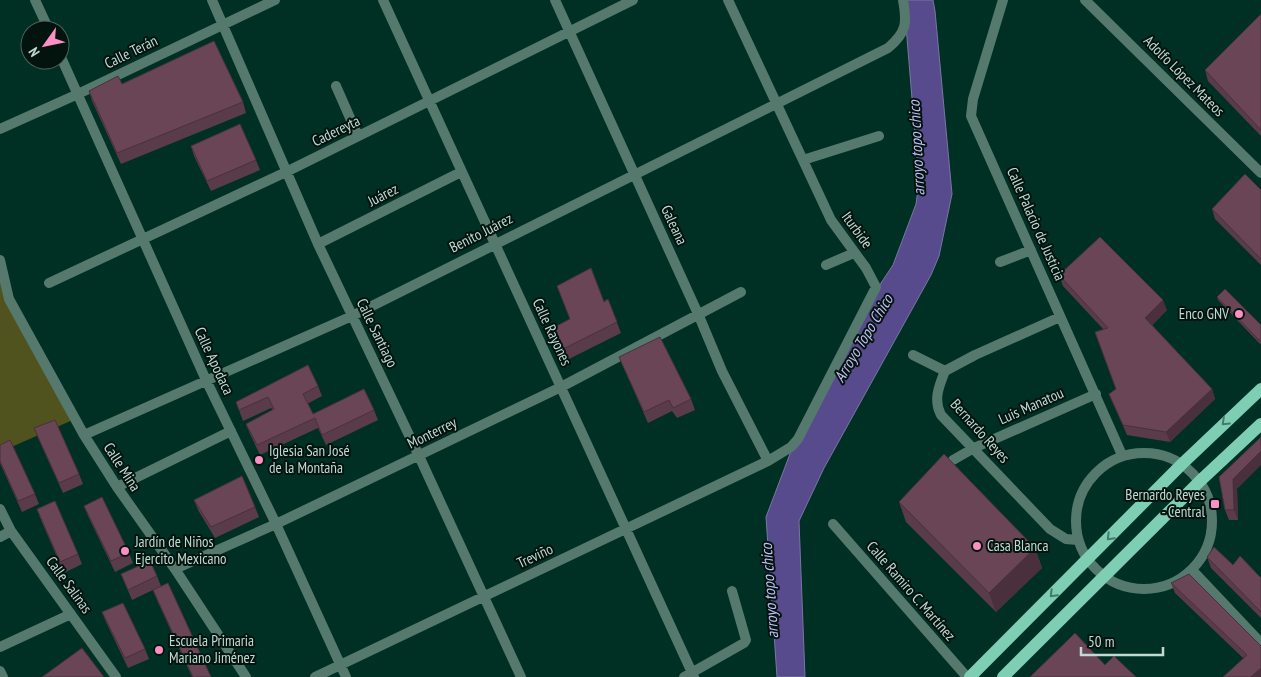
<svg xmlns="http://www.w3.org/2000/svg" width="1261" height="677" viewBox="0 0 1261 677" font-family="'PT Sans Narrow',sans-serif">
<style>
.green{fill:#51531e}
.water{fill:#584b8d;stroke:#7876a1}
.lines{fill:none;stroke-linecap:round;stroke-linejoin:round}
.minor{stroke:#557a6d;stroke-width:10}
.tertiary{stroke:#557a6d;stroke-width:10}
.primary{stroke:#7dceb3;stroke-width:12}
.wall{fill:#5a3b49}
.shaded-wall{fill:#4a303c}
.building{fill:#694555;stroke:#4a303c}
.oneway{stroke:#467a69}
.poi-dot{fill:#fc8fc3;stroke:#03140f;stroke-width:2}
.labels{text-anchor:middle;stroke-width:4;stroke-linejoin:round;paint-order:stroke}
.street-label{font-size:15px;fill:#c1d9d0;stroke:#03140f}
.poi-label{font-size:15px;fill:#c1d9d0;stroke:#03140f;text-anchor:start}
.water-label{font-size:16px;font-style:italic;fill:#c5bdf7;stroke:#03140f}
</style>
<rect width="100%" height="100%" fill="#003024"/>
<path class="green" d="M0,260L9,299L75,419L0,452Z"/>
<path class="water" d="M901,0H933L935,11L952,194L939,256L931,275L824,468L799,521L805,677H777L766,517L793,446L873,295L893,265L916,204L919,183L905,14Z"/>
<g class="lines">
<path class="minor" d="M35,0L49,30
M212,0L318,244L419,456L521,677
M383,0L694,677
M555,0L699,316L722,371L768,461
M1003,0L973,99L971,116L1122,455
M1085,0L1261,173
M60,55L206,380L276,524L346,677
M336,86L358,136
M0,129L78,94L275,0
M803,160L879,136
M318,244L461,172
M0,260L9,299L84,435L117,487L175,569L246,677
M1000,262L1031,250
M826,265L854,253
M49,283L286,172L633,0
M1060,317L975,355L945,371C939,386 933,400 941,415L1050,529L1066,539L1078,540
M913,355L945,371
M84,435L352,316L888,48C907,32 907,23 903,0
M953,460L974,448L1096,394
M117,487L231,431
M0,509L11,531L116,677
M833,524L967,677
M0,537L11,531
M175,569L276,524L561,387L741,292
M0,647L71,614
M0,671L3,677
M315,677L768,461L791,447L798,439L876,287L866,268L831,220L728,0
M684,677L744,643L746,640L732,591"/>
<path class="tertiary" d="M1076 521a68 68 0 1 1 136 0a68 68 0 1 1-136 0Z
M1192,570L1261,643"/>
<path class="primary" d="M970,677L1182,464L1261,389
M1003,677L1200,481L1261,424"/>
</g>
<path class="wall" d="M1261,14V136L1208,81L1205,70Z
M122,84L243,102L246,113L121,164L92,101L89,91Z
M191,146L256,160L260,170L211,191L194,156Z
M1261,190V265L1215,219L1212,209Z
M1059,275L1167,310L1152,325L1212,389L1215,399L1170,442L1127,435L1109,394L1116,389L1104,330L1063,286Z
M1217,297L1261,325V343L1260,344L1218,300Z
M608,299L621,333L561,363L550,341L547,331Z
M619,357L691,399L695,410L677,418L672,411L648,423Z
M318,386L322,396L307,404L313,414L374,410L378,420L326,445L318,428L260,455L250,434L246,424L273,410L271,408L243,421L236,402Z
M34,428L79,474L83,484L63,493L38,438Z
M0,445L35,494L39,504L22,512L0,463Z
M1237,489L1238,520H1229L1225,510Z
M194,500L255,507L259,517L215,538L198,510Z
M899,502L1035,548L1042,568L996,612L906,522Z
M84,506L129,553L133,563L115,572L88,516Z
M37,509L78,554L82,564L64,573L41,520Z
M1207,557L1233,565L1261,578V618L1211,568Z
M121,574L157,576L161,586L211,677H192L157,600L153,590L132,600Z
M1171,583L1261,646L1243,658L1175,593Z
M102,612L145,649L149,659L128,668L106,622Z"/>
<path class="shaded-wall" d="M1163,300L1167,310L1149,329L1145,318Z
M1212,389L1215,399L1170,442L1166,432Z
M1261,451V465L1237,489L1238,520L1234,510L1233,479Z
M1035,548L1042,568L996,612L989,593Z
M1261,668V677H1251Z"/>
<path class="building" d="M1261,14V130L1205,70Z
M214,41L243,102L117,153L89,91L118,76L122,84Z
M240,124L256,160L207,181L191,146Z
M1245,174L1261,190V259L1212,209Z
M1100,237L1163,300L1145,318L1212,389L1166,432L1123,425L1109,394L1116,389L1095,332L1108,328L1059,275Z
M591,268L604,302L608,299L617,322L557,352L547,331L570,319L557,286Z
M1225,289L1261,325V338L1259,340L1217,297Z
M660,337L691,399L673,408L669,400L644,412L619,357Z
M308,365L318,386L303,394L313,414L364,389L374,410L322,435L315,418L257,445L246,424L274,409L268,397L239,410L236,402Z
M55,420L79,474L59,483L34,428Z
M1261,437V451L1233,479L1234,510H1225L1219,477Z
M10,440L35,494L18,501L0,461V445Z
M944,454L1035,548L989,593L899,502Z
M242,476L255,507L211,527L194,500Z
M102,497L129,553L111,561L84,506Z
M55,501L78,554L60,562L37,509Z
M1214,547L1233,565L1240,556L1261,578V612L1207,557Z
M150,561L157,576L128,590L121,574Z
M1189,574L1261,646V668L1251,677H1223L1247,655L1171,583Z
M168,583L211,677H193L153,590Z
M123,603L145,649L125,658L102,612Z
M1075,633L1105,665L1114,656L1136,677H1030Z
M82,648L104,677H42Z"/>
<defs><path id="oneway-chevron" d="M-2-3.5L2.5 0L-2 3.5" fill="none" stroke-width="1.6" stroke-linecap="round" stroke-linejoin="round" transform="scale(1.25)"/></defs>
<g class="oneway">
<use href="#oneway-chevron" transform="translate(1225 422) rotate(137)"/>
<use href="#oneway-chevron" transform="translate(1110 537) rotate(135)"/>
<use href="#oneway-chevron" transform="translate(1053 594) rotate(135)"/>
</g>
<g class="poi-dot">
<circle cx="1239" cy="314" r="5"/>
<circle cx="259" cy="460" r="5"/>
<rect x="1210" y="499" width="10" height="10" rx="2.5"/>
<circle cx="977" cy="546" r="5"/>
<circle cx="125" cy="551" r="5"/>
<circle cx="159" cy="650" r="5"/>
</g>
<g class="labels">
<g class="street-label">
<text transform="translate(131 52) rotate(-26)" y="5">Calle Terán</text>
<text transform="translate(1184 76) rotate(45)" y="5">Adolfo López Mateos</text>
<text transform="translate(336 131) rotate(-26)" y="5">Cadereyta</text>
<text transform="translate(383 195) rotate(-27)" y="5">Juárez</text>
<text transform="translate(1036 224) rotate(66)" y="5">Calle Palacio de Justicia</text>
<text transform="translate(674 225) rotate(65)" y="5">Galeana</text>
<text transform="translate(857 230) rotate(54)" y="5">Iturbide</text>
<text transform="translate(481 233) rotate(-27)" y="5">Benito Juárez</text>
<text transform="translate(552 332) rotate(65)" y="5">Calle Rayones</text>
<text transform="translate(377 333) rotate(64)" y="5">Calle Santiago</text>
<text transform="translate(214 361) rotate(65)" y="5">Calle Apodaca</text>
<text transform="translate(1031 406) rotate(-24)" y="5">Luis Manatou</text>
<text transform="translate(980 431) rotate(48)" y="5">Bernardo Reyes</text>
<text transform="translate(432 433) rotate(-26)" y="5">Monterrey</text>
<text transform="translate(122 467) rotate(57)" y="5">Calle Mina</text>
<text transform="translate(535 556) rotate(-25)" y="5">Treviño</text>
<text transform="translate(69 585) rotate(54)" y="5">Calle Salinas</text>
<text transform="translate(911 591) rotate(49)" y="5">Calle Ramiro C. Martínez</text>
</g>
<g class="poi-label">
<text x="1229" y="319" text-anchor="end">Enco GNV</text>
<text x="269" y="456">Iglesia San José<tspan x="269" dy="17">de la Montaña</tspan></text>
<text x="1205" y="500" text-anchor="end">Bernardo Reyes<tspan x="1205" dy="17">- Central</tspan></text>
<text x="135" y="547">Jardín de Niños<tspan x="135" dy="17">Ejercito Mexicano</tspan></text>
<text x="987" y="551">Casa Blanca</text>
<text x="169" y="646">Escuela Primaria<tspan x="169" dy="17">Mariano Jiménez</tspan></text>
</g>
<g class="water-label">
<text transform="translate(916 148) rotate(-93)" y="6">arroyo topo chico</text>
<text transform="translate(863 338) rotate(-59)" y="6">Arroyo Topo Chico</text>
<text transform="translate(769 591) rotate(-94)" y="6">arroyo topo chico</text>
</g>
</g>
<g transform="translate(45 45) rotate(237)"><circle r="24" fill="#03140f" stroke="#4f635c"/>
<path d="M0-4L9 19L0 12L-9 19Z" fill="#fc8fc3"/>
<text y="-8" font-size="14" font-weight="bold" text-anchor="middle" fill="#c1d9d0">N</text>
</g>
<path d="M1081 647v8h82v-8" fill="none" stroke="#c1d9d0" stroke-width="2.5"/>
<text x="1088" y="647" font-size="15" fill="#c1d9d0" stroke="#03140f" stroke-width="4" paint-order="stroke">50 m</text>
</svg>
